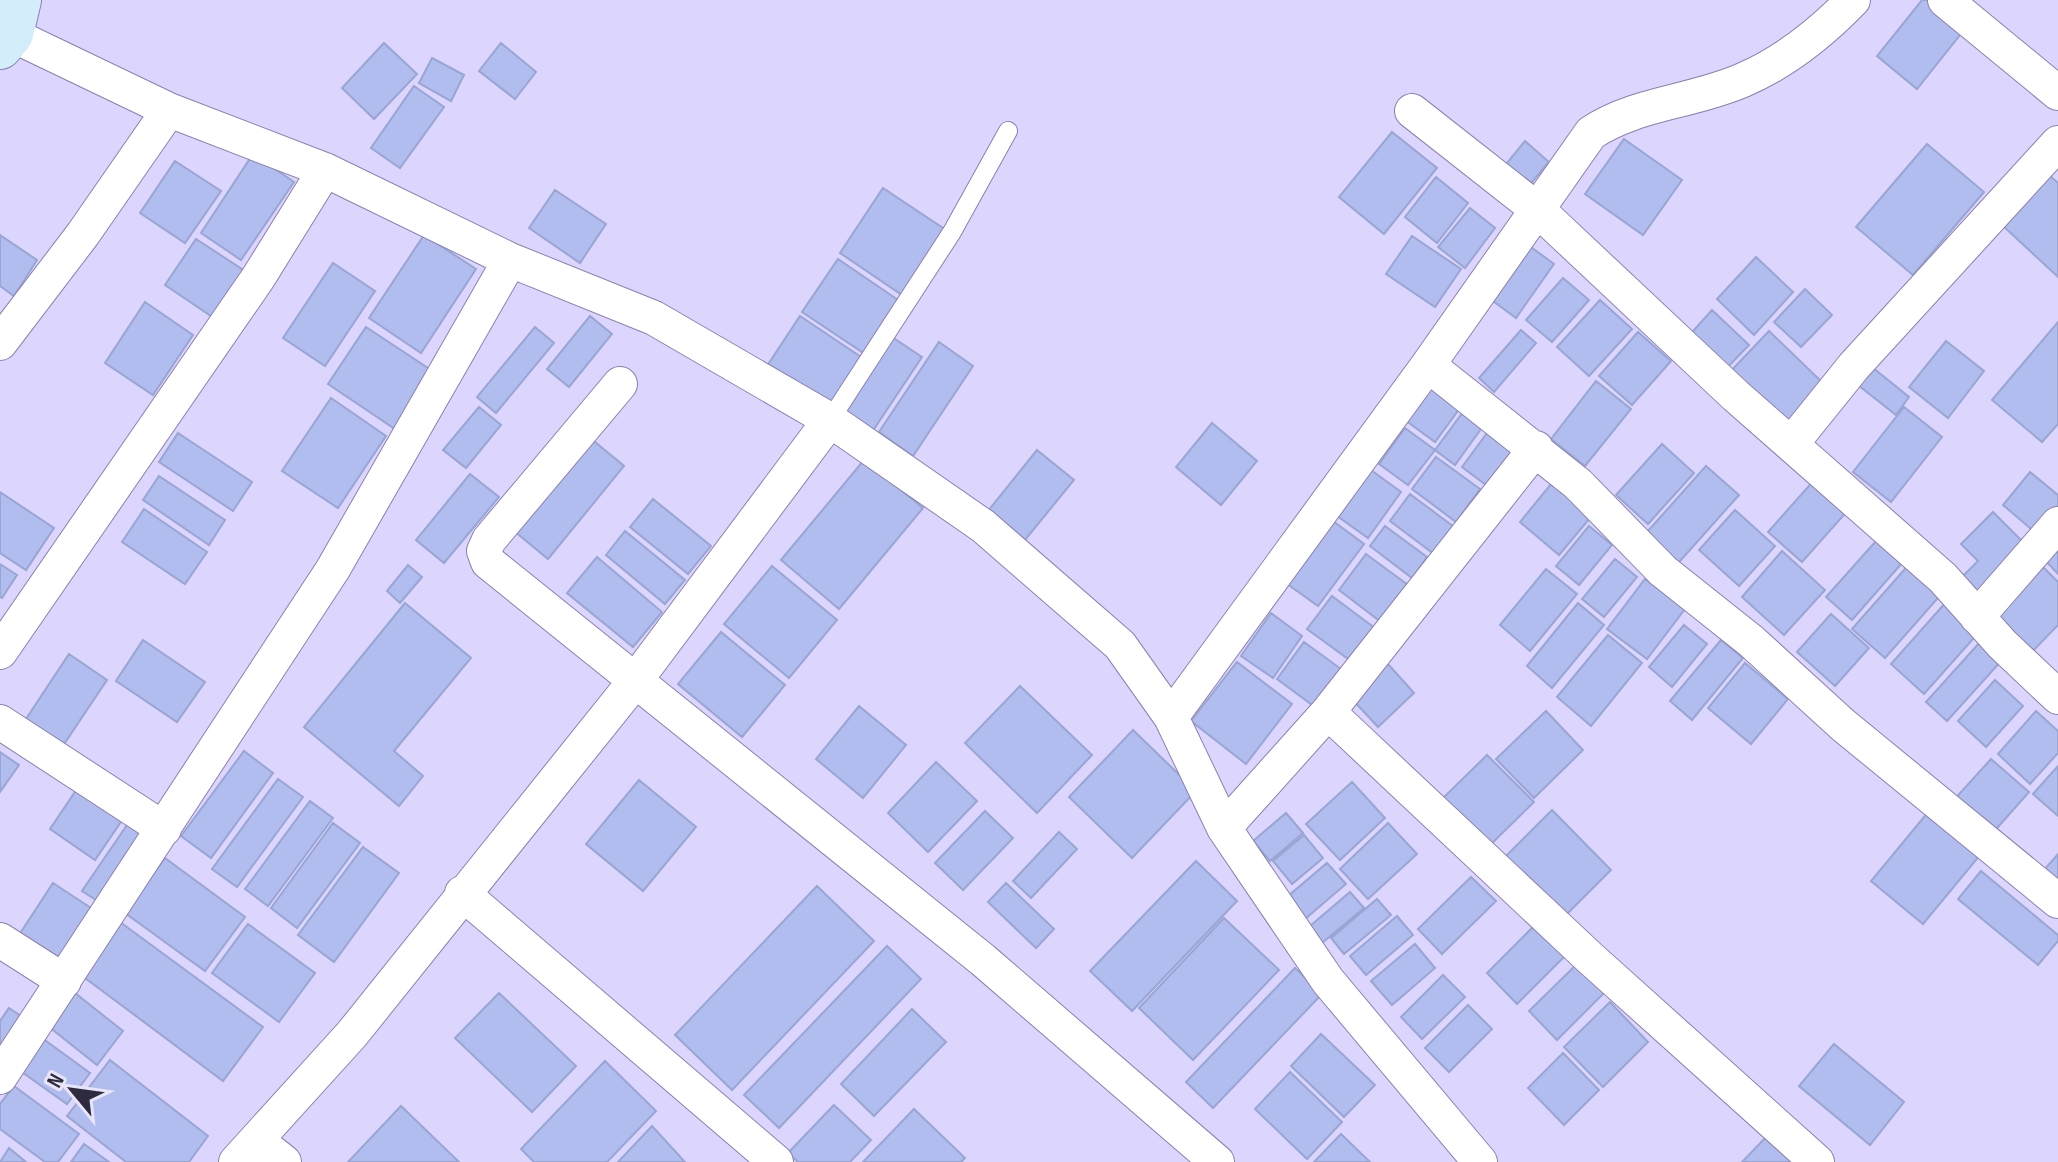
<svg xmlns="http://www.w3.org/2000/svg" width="2058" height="1162" viewBox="0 0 2058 1162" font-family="'Sofia Sans Condensed',sans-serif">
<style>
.building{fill:#b1bdee;stroke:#99a5d3;stroke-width:2}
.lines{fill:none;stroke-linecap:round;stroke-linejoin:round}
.lane-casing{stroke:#8b81b0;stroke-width:20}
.street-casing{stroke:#8b81b0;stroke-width:36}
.secondary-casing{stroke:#8b81b0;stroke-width:46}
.lane{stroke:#fff;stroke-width:18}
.street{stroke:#fff;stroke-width:34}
.secondary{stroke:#d4edfa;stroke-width:44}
</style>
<rect width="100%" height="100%" fill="#dcd5fd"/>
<path class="building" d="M1922,0H1927L1964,30L1917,89L1877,56Z
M384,43L417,74L374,119L342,88Z
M501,43L536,72L515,99L479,71Z
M432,58L464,75L451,101L419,83Z
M414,86L444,107L400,168L371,148Z
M1392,132L1437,168L1384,234L1339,197Z
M1624,139L1682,180L1643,235L1585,194Z
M1525,141L1549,162L1526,189L1502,169Z
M1927,144L1984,192L1913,275L1856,227Z
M253,154L294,182L241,260L201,233Z
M175,161L221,191L185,243L140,213Z
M2048,174L2058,183V277L2002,225Z
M1436,177L1468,203L1437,243L1405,217Z
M883,188L946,230L902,295L840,253Z
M555,190L606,224L580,263L529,228Z
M1470,208L1495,228L1465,268L1438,247Z
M0,235L37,260L14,296L0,286Z
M424,235L476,269L421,353L369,318Z
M1412,236L1461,269L1435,307L1386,274Z
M196,239L245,271L214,318L165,285Z
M1531,247L1554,264L1516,318L1493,301Z
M1756,257L1793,292L1754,335L1717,299Z
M838,259L901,302L865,354L802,312Z
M333,263L375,291L325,366L283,338Z
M1563,278L1589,300L1552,342L1526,320Z
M1805,289L1832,315L1801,347L1774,322Z
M1600,300L1632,329L1589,376L1557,347Z
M145,302L193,335L153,395L105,363Z
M1712,310L1749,345L1721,374L1685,340Z
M590,316L612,334L569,387L547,369Z
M800,316L864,359L829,411L765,369Z
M2058,322V424L2042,442L1992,400Z
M366,327L434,372L395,429L328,384Z
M535,327L554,343L496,413L477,397Z
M1521,330L1536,343L1494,392L1479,378Z
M1769,331L1824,384L1782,429L1726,376Z
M1638,332L1671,361L1632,405L1599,376Z
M892,337L922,357L870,435L840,414Z
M1946,341L1984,371L1948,418L1909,387Z
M939,342L973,366L913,456L879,432Z
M1872,367L1909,397L1896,415L1858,385Z
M1596,381L1631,409L1585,466L1551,439Z
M1426,384L1460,408L1435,442L1401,417Z
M331,398L386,436L338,508L282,471Z
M479,407L501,425L466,468L443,450Z
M1904,407L1942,437L1891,502L1853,472Z
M1466,408L1486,422L1455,465L1435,450Z
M1212,423L1257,461L1221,505L1176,467Z
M1493,425L1521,445L1490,488L1462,467Z
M1405,428L1435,450L1408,485L1379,464Z
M178,433L252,482L233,511L159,462Z
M589,437L624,466L548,559L513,530Z
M1662,444L1694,473L1648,524L1616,495Z
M1037,450L1074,480L1020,546L984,516Z
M1436,457L1480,489L1456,522L1412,489Z
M864,460L923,508L839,609L781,560Z
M1706,466L1739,495L1672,570L1639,541Z
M1371,470L1401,492L1368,538L1337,516Z
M2030,472L2058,495V509L2037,534L2003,505Z
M470,474L499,497L444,563L416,540Z
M159,476L225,520L209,545L143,500Z
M1556,478L1596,511L1559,555L1520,522Z
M1816,478L1850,508L1802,562L1768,532Z
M0,492L54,528L26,570L0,553Z
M1410,494L1454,527L1434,554L1390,521Z
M653,499L711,546L688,574L630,527Z
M144,509L207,552L185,584L122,542Z
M1735,510L1775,546L1739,586L1699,550Z
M1993,512L2029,548L1976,603L1956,583L1978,561L1961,544Z
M1333,521L1364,544L1318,606L1286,583Z
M1385,526L1427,557L1412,578L1370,546Z
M1589,526L1612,545L1579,585L1556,566Z
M625,531L685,580L665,604L606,555Z
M1877,540L1902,563L1852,620L1826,597Z
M2058,547V574L2045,560Z
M1782,551L1825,590L1784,635L1742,597Z
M1366,554L1408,585L1381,622L1339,590Z
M597,557L662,612L633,647L567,593Z
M1615,559L1637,577L1604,617L1582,599Z
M1912,561L1944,591L1885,658L1852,629Z
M0,564L17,575L2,598L0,597Z
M408,565L422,577L400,603L387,591Z
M772,566L837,620L789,678L724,624Z
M2043,567L2058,582V625L2029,655L1992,619Z
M1546,569L1577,594L1530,651L1500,625Z
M1645,579L1685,609L1647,659L1607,629Z
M1332,596L1376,629L1351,661L1307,629Z
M1947,601L1980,631L1924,694L1891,664Z
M405,603L471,658L394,751L423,776L399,806L304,727Z
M1578,603L1604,625L1552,688L1527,666Z
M1271,613L1302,636L1273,678L1241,656Z
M1831,614L1869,648L1835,686L1797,652Z
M1684,625L1707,644L1672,687L1649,667Z
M721,632L785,685L742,737L678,684Z
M1608,635L1642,663L1591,726L1557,697Z
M143,640L205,682L177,722L116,681Z
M1721,640L1743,658L1692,720L1670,701Z
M1981,641L2002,660L1947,721L1926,702Z
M1304,642L1345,672L1319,710L1277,679Z
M69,654L107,680L62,747L24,722Z
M1237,662L1292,704L1246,764L1191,721Z
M1745,663L1788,699L1751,744L1708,708Z
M1388,664L1414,693L1378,727L1351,698Z
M1995,680L2023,706L1986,747L1958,721Z
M1020,686L1092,755L1037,813L965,743Z
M859,706L906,745L863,798L816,759Z
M1546,711L1583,750L1534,798L1496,759Z
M2036,711L2058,731V753L2030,784L1998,754Z
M1133,730L1196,791L1132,858L1069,797Z
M244,751L273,773L211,858L181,836Z
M0,752L19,765L0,792Z
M1487,755L1534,802L1484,851L1438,803Z
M1991,759L2029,792L1990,836L1952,802Z
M936,762L977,801L928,852L888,813Z
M2058,766V816L2033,794Z
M278,779L303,797L237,887L212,869Z
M83,780L129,810L95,860L50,829Z
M639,780L696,827L643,891L586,844Z
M1352,782L1385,818L1340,860L1306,824Z
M310,801L333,818L268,906L245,889Z
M1552,810L1611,870L1557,924L1498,864Z
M985,811L1013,838L963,890L935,863Z
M1929,811L1981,854L1923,924L1871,881Z
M1286,813L1303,833L1270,861L1253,841Z
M129,822L152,837L105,906L82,891Z
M333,823L360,843L297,928L271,908Z
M1388,823L1417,854L1368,899L1340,869Z
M1059,832L1077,849L1031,898L1013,881Z
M1304,835L1323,858L1292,884L1273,861Z
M363,847L399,873L334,962L298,935Z
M2058,854V894L2038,877Z
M165,858L245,917L205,971L125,913Z
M1196,861L1237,901L1132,1011L1090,971Z
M1327,863L1346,884L1305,919L1287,897Z
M1981,871L2058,935V941L2038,965L1958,899Z
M1471,877L1496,901L1442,954L1418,929Z
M53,883L97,912L62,964L19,935Z
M1006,883L1054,929L1036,948L988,902Z
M817,886L874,941L732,1090L675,1035Z
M1350,892L1364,908L1322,943L1309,927Z
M1377,899L1391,915L1344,954L1331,938Z
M1397,916L1413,935L1366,975L1350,956Z
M1224,918L1279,970L1193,1060L1139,1008Z
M120,922L263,1027L223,1081L81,975Z
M248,924L315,973L279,1022L212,973Z
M1534,926L1564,957L1517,1004L1487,973Z
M1415,944L1435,968L1392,1005L1371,981Z
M887,946L921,979L779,1128L744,1095Z
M1581,960L1608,989L1557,1040L1529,1011Z
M1295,968L1322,994L1213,1108L1186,1082Z
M1443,975L1465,997L1422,1039L1401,1017Z
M75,993L123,1031L97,1065L48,1026Z
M499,993L576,1066L532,1112L455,1038Z
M1610,1002L1648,1042L1603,1087L1564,1047Z
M1468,1005L1492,1029L1449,1072L1425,1048Z
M9,1008L33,1024L0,1046V1021Z
M912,1009L946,1042L874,1116L841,1084Z
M1321,1034L1375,1085L1344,1117L1291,1066Z
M42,1038L90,1073L67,1104L19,1070Z
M1834,1044L1904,1102L1870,1145L1799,1086Z
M1563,1053L1599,1090L1564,1125L1528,1088Z
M110,1060L208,1136L189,1162H126L67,1116Z
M605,1061L656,1111L607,1162H534L521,1149Z
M1290,1072L1342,1122L1307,1159L1255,1109Z
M14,1086L79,1134L58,1162H45L0,1129V1104Z
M834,1105L871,1140L850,1162H798L788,1153Z
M401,1106L459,1162H348Z
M914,1109L965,1158L961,1162H863Z
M652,1126L685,1162H618Z
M1772,1131L1805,1162H1742Z
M1341,1134L1370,1162H1314Z
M84,1144L109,1162H71Z
M9,1148L26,1162H0Z"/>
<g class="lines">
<g class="lane-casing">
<path id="lane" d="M830,420L952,232L1008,131"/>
</g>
<g class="street-casing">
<path id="street" d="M1945,0L2058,93
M0,29L169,110L325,170L510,260L654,318L830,420L983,526L1120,645L1171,717L1224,828L1328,981L1480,1162
M1412,111L1538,210L1736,396L1943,578L2002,644L2058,697
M0,343L83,234L169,110
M1428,365L1578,484L1663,571L1751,641L1843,725L2058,901
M620,384L489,540L484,551L488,562L983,960L1217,1162
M1792,443L1854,366L2058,143
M1977,617L2058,524
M0,652L258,278L325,170
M1328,712L1589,957L1817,1162
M1171,717L1428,365L1591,133C1636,103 1693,102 1743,80C1785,62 1821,33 1853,0
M0,722L164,829
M1224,828L1328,712L1536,448
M462,893L776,1162
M0,940L64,981
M0,1077L333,569L510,260
M256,1140L284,1162
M236,1162L352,1034L635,681L830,420"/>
</g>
<g class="secondary-casing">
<path id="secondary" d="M0,47L11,34L19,0"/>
</g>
<use href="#lane" class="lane"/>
<use href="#street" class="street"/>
<use href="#secondary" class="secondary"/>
</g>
<g transform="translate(72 1090) rotate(299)" stroke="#e8e5f9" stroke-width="6" paint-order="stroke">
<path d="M0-6L14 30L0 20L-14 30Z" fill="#2f2b3f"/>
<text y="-12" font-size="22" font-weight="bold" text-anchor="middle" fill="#2f2b3f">N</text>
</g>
</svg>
